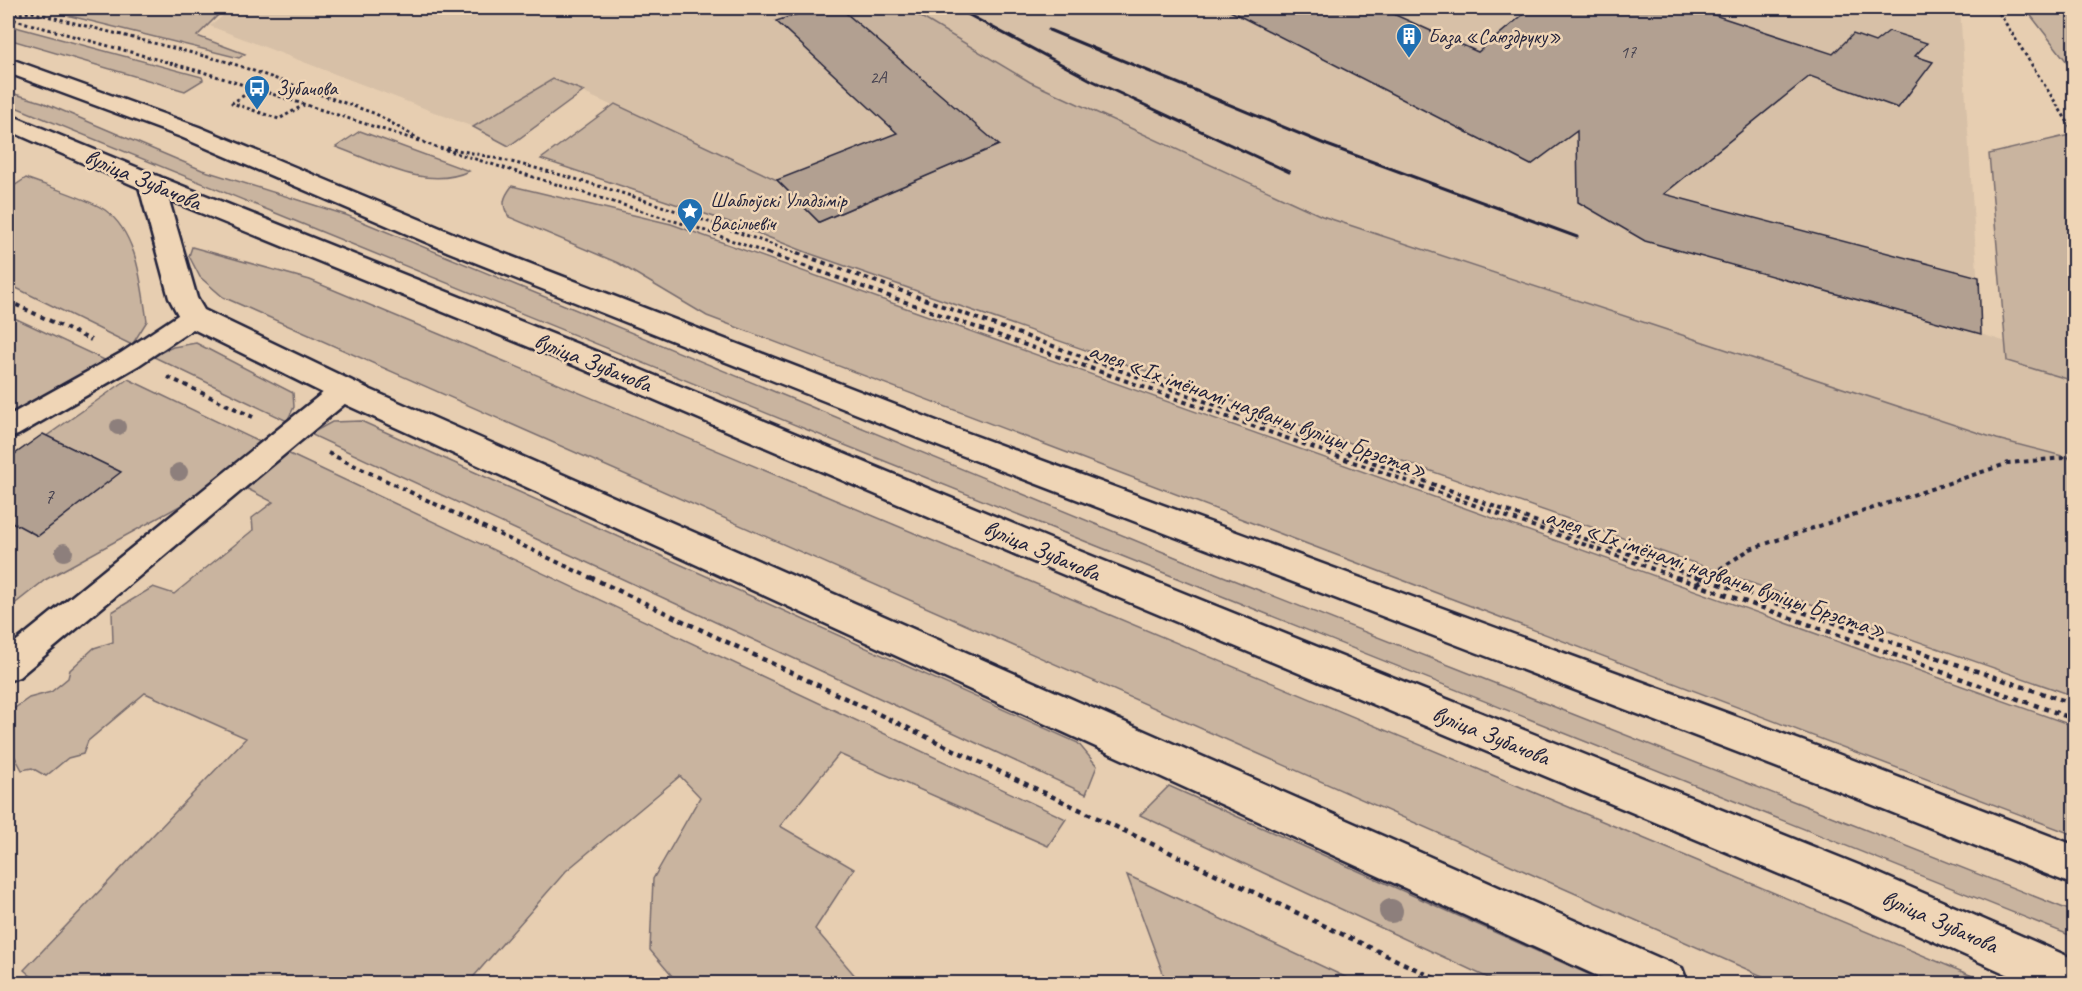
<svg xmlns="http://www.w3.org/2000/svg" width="2082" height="991" viewBox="0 0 2082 991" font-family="Caveat,sans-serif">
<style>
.built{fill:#d7c0a7}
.green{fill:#c9b49f;stroke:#766b6d;stroke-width:1.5}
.building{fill:#b2a091;stroke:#22223b;stroke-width:1.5}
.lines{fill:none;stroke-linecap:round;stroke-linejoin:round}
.lane-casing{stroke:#22223b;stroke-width:5}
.street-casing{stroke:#22223b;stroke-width:5}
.highway-casing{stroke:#22223b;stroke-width:5}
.path-far2{stroke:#22223b;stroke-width:3;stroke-dasharray:3 3;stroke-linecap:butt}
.path-far1{stroke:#22223b;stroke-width:4;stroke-dasharray:4.5 4.5;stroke-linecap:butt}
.path{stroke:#22223b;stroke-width:4.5;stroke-dasharray:5 5;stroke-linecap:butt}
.lane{fill:#efd5b6;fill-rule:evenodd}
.street{fill:#efd5b6;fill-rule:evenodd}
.highway{fill:#efd5b6;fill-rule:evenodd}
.rail{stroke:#22223b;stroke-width:3}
.tree{fill:#8d7f7b}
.labels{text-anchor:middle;stroke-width:5;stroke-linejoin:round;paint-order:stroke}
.far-number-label{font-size:18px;fill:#464250}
.far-poi-label{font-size:20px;fill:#22223b;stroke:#efd5b6;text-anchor:start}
.number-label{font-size:21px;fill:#464250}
.street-label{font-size:24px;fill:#22223b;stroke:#efd5b6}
</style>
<rect width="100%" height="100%" fill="#e7ceb1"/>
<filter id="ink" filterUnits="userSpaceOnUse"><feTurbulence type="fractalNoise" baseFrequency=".0167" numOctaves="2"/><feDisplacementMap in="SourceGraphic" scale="12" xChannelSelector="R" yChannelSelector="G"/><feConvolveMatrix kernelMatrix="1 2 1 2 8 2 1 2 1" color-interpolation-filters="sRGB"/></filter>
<g filter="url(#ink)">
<path class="built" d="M220,8H840L999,145L819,222L777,180L553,79L473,127L210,26L223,16Z
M906,8H1960L1981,334L2074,363V459L1997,439L1322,216L1030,82Z"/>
<path class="green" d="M8,8H215L218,15L197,36L245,54L239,58L38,8L8,11Z
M840,8H906L1030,82L1322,216L1997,439L2074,459V696L811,254L729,222L541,159L615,104L777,180L819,222L998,145Z
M2025,8H2074V71Z
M8,25L202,77L203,80L185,91L8,39Z
M553,79L584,91L509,146L473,127Z
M8,92L42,102L202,170L346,215L1185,561L2074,912V937L842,444L8,104Z
M360,131L469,171C426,191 378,162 336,147Z
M2074,134V381L2007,361L1989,154Z
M26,178C46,186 89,199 105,210C138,234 141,284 147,321L132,345L8,284V190Z
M512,186L671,224L2074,726V835L707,316L618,263L509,217C501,204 503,198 512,186Z
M192,247L310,280L1989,983H1778L223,297L200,277L189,256Z
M8,315L109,362L8,417Z
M196,343L293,393L294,407L287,421L152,356L173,347Z
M128,379L262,443L196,497L45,580L8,609V463Z
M361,421L1078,743L1097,766L1086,794L310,434L332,422Z
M283,451L1066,819L1048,846L839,754L780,826L854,869L815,929L857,978L853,983H678L650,950L653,879L700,797L680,776L566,871L468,983H39L24,970L246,738L145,693L88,741L83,754L68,758L46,776L32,768L22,770L15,757L8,753V713L29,698L51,692L68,678L70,670L94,648L113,642L112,612L153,587L174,594L253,530L252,518L273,502L240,485Z
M1169,786L1608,983H1499L1140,815Z
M1127,875L1358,983H1178L1164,976Z"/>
<path class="building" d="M817,8H840L999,145L819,222L777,180L897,133L776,21Z
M1224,8H1380L1478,52L1531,8H1693L1833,54L1853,34L1875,42L1889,31L1927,43L1915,56L1933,62L1898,108L1810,76L1664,194L1979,277L1981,334L1645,241L1578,202L1577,131L1531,165Z
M43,434L121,472L38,536L8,520V459Z"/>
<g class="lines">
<g class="lane-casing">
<path id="lane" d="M193,309L202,311L205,317L202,323L139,365L18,435L8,438V416L121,353L184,311Z
M344,381L353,383L357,390L353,397L19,677L8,681V648L335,383Z"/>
</g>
<g class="street-casing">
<path id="street" d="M151,175L160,177L164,183L197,298L204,310L371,390L1682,968L1688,984H1615L349,406L183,324L169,298L138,183L142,177Z"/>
</g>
<g class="highway-casing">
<path id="highway" d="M8,58L199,127L469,240L965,432L1835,753L2074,845V885L1823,785L943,448L449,252L181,137L8,73Z
M8,114L160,177L605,355L1062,544L1866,868L2074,959V984H2029L1851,904L1038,564L583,369L142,189L8,130Z"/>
</g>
<path class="path-far2" d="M1996,8L2074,132
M8,16L31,12L228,62L376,114L427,144L700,229L772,255
M8,18L206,73L419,141
M254,89L232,103L279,119L304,105
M447,148C568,171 685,213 801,255"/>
<path class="path-far1" d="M768,253L1681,579
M797,253L1562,531L1703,579
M8,301L91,340
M168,377L253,417
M328,453L593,579
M1705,579L1750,549L2009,463L2074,457"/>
<path class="path" d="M590,577L1447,984
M1676,577L2074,719
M1699,577L2074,704
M1697,584L1707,577"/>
<use href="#lane" class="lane"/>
<use href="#street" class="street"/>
<use href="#highway" class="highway"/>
<path class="rail" d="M956,8L1091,80L1289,172
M1049,30L1327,145L1577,237"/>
</g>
<g class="tree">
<circle cx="118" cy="427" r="8"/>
<circle cx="179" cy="472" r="9"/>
<circle cx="64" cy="552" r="9"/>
<circle cx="1391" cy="911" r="12"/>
</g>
</g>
<defs>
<g id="building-pin" transform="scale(1.35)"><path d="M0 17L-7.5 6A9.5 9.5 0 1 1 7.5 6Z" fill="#1f6fb2" stroke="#efd5b6"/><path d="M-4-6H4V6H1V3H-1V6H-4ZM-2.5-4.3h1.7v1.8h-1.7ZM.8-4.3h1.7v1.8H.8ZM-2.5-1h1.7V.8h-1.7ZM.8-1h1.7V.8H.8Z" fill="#fff"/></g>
<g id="bus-pin" transform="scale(1.35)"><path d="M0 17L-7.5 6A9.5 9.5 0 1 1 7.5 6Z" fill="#1f6fb2" stroke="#efd5b6"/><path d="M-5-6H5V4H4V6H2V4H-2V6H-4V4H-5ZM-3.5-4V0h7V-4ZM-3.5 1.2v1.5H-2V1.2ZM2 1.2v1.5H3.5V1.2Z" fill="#fff"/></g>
<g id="sight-pin" transform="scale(1.35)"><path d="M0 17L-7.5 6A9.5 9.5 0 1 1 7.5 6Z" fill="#1f6fb2" stroke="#efd5b6"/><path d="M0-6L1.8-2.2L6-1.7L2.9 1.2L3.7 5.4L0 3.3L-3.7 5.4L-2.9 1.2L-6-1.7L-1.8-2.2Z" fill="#fff"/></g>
</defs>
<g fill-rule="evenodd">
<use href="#building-pin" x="1409" y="36"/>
<use href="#bus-pin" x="257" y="88"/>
<use href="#sight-pin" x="690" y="211"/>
</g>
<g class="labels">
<g class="far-number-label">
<text x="1628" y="58">17</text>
<text x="878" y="83">2А</text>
</g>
<g class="far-poi-label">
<text x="1428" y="43">База «Саюздруку»</text>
<text x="276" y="95">Зубачова</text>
<text x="710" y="207">Шаблоўскі Уладзімір<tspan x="710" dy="23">Васільевіч</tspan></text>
</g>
<g class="number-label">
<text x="49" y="503">7</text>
</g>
<g class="street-label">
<text transform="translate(143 179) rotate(23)" y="8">вуліца Зубачова</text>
<text transform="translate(593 362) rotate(22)" y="8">вуліца Зубачова</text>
<text transform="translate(1258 410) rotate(20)" y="8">алея «Іх імёнамі названы вуліцы Брэста»</text>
<text transform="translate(1042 550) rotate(23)" y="8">вуліца Зубачова</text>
<text transform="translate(1716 573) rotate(19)" y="8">алея «Іх імёнамі названы вуліцы Брэста»</text>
<text transform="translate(1491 735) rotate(22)" y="8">вуліца Зубачова</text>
<text transform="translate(1940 921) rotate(24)" y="8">вуліца Зубачова</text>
</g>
</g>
<rect width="2082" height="991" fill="none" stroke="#efd5b6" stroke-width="30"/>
<rect x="15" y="15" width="2052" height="961" fill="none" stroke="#22223b" stroke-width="2" filter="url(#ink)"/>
</svg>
